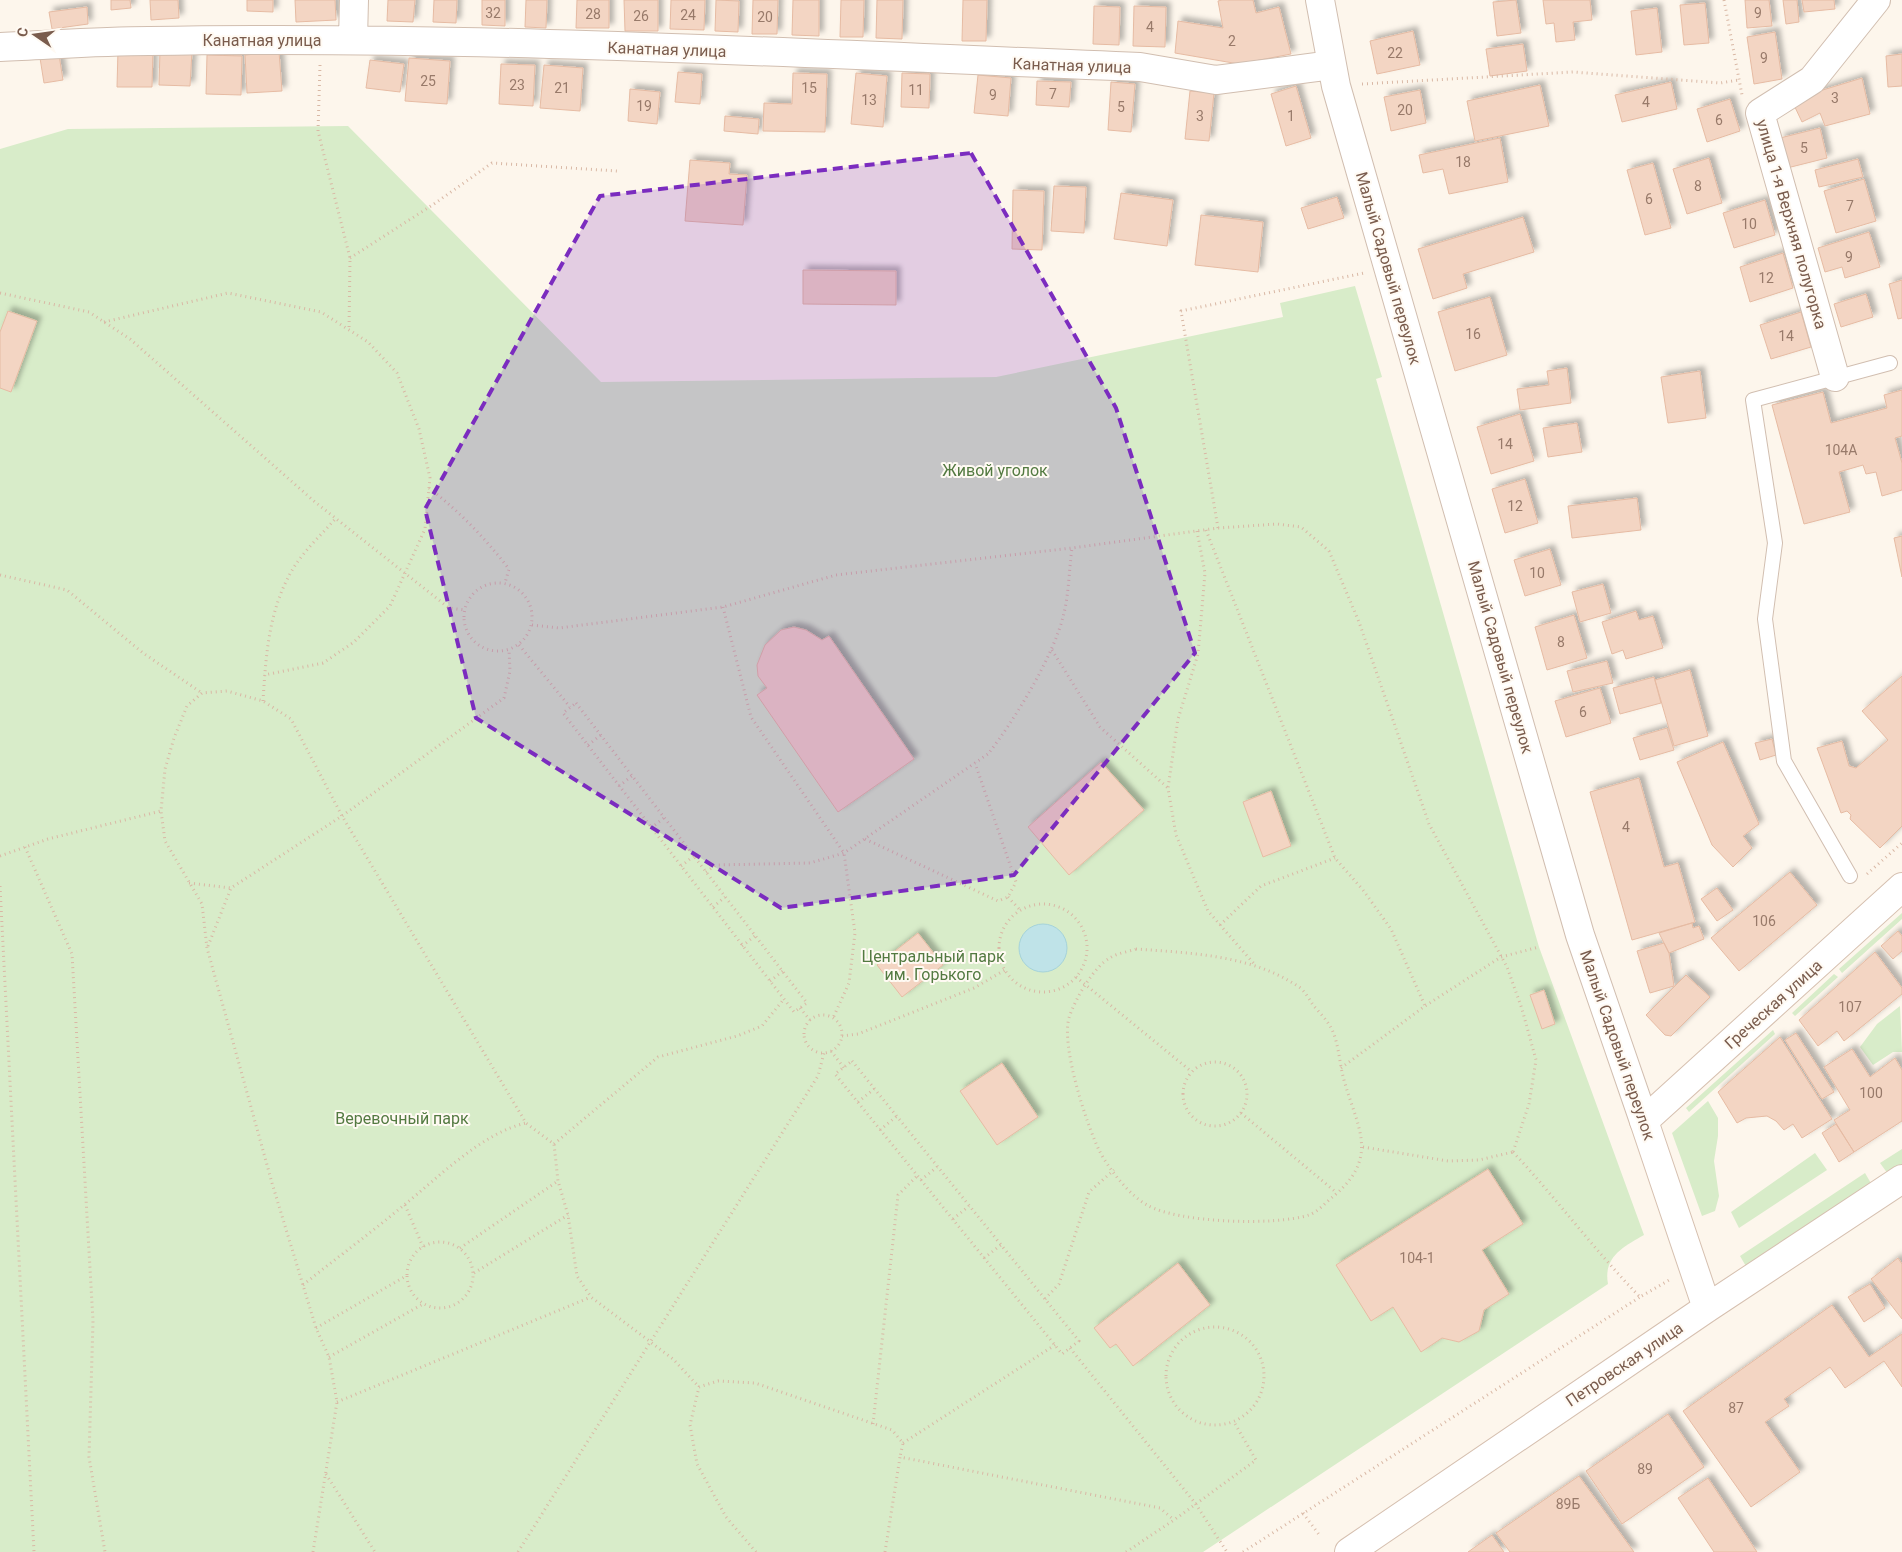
<svg xmlns="http://www.w3.org/2000/svg" width="1902" height="1552" viewBox="0 0 1902 1552" font-family="Roboto,sans-serif">
<style>
.green{fill:#d8ecc9}
.water{fill:#bfe3e8;stroke:#a5d3da}
.building{fill:#f3d5c3;stroke:#e6bba3;filter:url(#shadow)}
.lines{fill:none;stroke-linecap:round;stroke-linejoin:round}
.service-casing{stroke:#d1beb0;stroke-width:16}
.minor-casing{stroke:#d1beb0;stroke-width:30}
.secondary-casing{stroke:#d6c0b0;stroke-width:30}
.path{stroke:#d9b8a5;stroke-width:3;stroke-dasharray:1 4;stroke-linecap:butt}
.service{stroke:#fff;stroke-width:14}
.minor{stroke:#fff;stroke-width:28}
.secondary{stroke:#fff;stroke-width:28}
.marked{fill:#7b2cbf;fill-opacity:0.2;stroke:#7b2cbf;stroke-width:4;stroke-dasharray:10 6;stroke-linejoin:round}
.labels{text-anchor:middle;stroke-width:4;stroke-linejoin:round;paint-order:stroke}
.number-label{font-size:14px;fill:#987a6a}
.street-label{font-size:16px;fill:#7a5c4d;stroke:#fffaf3}
.park-label{font-size:16px;fill:#537a41;stroke:#fffaf3}
</style>
<defs>
<filter id="shadow"><feDropShadow dx="4.5" dy="-4.5" stdDeviation="2.5" flood-color="#0004"/></filter>
</defs>
<rect width="100%" height="100%" fill="#fdf6ec"/>
<path class="green" d="M348,126L601,382L996,377L1283,317L1280,303L1355,286L1382,377L1376,379L1539,947L1644,1235C1623,1247 1603,1257 1608,1284L1203,1552H0V149L68,129Z
M1902,913V919L1842,973L1839,969Z
M1834,974L1838,977L1795,1016L1792,1013Z
M1900,1006L1902,1052H1893L1873,1065L1860,1047L1877,1024Z
M1773,1030L1775,1034L1689,1112L1686,1108Z
M1708,1101L1718,1118V1136L1714,1161L1719,1196L1715,1211L1702,1216L1672,1133Z
M1902,1149V1165L1888,1174L1880,1163Z
M1815,1153L1827,1170L1739,1228L1731,1212Z
M1865,1173L1872,1185L1747,1268L1740,1256Z"/>
<path class="water" d="M1019 948a24 24 0 1 1 48 0a24 24 0 1 1-48 0Z"/>
<path class="building" d="M111,0H130L131,8L111,10Z
M150,0H178L179,18L151,20Z
M247,0H273V12L247,11Z
M295,0H335L336,20L296,22Z
M388,0H415L413,22L387,21Z
M434,0H457L456,23L433,22Z
M482,0H505V26L482,25Z
M526,0H547L546,28L525,27Z
M577,0H609V28H576Z
M624,0H658V31H625Z
M671,0H705L704,30L670,29Z
M716,0L739,1L738,32L715,31Z
M753,0H778L777,34H752Z
M793,0H819V36L792,35Z
M841,0H864L863,37H840Z
M877,0H903L902,39L876,38Z
M963,0H987L986,41H962Z
M1222,0H1253L1256,13L1279,7L1291,54L1239,64L1175,53L1178,21L1223,28L1218,1Z
M1516,0L1521,33L1497,36L1493,2Z
M1543,0H1590L1592,20L1573,22L1575,40L1556,42L1554,23L1546,24Z
M1745,0H1769L1772,26L1747,28Z
M1783,0H1797L1799,22L1786,24Z
M1802,0H1834L1835,9L1804,12Z
M1705,3L1709,43L1684,45L1680,5Z
M1094,6L1120,7L1119,45L1093,44Z
M1134,6L1166,7L1165,47L1133,46Z
M87,7L88,24L52,29L49,12Z
M1657,8L1662,52L1636,55L1631,11Z
M1413,31L1420,65L1377,74L1370,41Z
M1775,32L1782,79L1754,84L1747,37Z
M1523,44L1527,71L1490,76L1486,49Z
M118,50H153L152,87H117Z
M160,50L192,51L190,86L159,85Z
M279,52L282,91L247,93L245,55Z
M1902,54V86L1888,87L1886,56Z
M59,55L63,80L44,83L40,58Z
M207,55L242,56L241,95L206,94Z
M409,58L450,61L447,104L405,101Z
M370,60L404,64L400,92L366,88Z
M501,64L535,65L533,106L499,104Z
M544,65L583,68L580,111L540,108Z
M678,72L702,74L700,104L675,102Z
M793,73L827,74L825,132L763,131L764,103L792,104Z
M856,73L887,76L883,127L851,124Z
M902,73L930,74L929,108L901,107Z
M978,75L1011,78L1008,116L974,113Z
M1862,78L1870,114L1825,126L1820,113L1802,122L1793,103L1813,93Z
M1037,81L1071,82L1069,107L1036,105Z
M1111,82L1135,84L1131,132L1108,130Z
M1671,82L1677,109L1622,122L1615,95Z
M1540,85L1549,126L1475,141L1467,101Z
M1296,86L1311,138L1286,146L1271,94Z
M630,89L660,92L657,124L628,121Z
M1420,90L1426,123L1391,131L1384,97Z
M1190,91L1214,93L1209,141L1185,139Z
M1730,99L1740,131L1707,142L1697,109Z
M725,116L759,119L758,134L724,131Z
M1820,128L1827,158L1787,168L1780,138Z
M1500,138L1508,182L1449,194L1443,169L1423,173L1419,155Z
M1709,158L1722,203L1687,214L1673,169Z
M1858,159L1863,177L1819,187L1815,170Z
M690,160L730,163L729,174L747,175L743,225L685,221Z
M1653,163L1671,228L1645,235L1627,170Z
M1864,179L1876,221L1836,233L1824,191Z
M1054,186L1086,187L1084,233L1051,231Z
M1013,190L1044,191L1042,250L1012,249Z
M1121,193L1173,200L1167,246L1114,239Z
M1337,197L1344,218L1308,229L1301,208Z
M1765,200L1775,235L1734,248L1723,213Z
M1201,215L1263,222L1258,272L1195,265Z
M1523,217L1534,252L1463,274L1467,288L1433,299L1418,249Z
M1869,232L1880,267L1845,278L1842,267L1825,272L1818,248Z
M1783,253L1793,288L1750,302L1740,267Z
M803,270L896,271V305L803,304Z
M1902,280V318L1898,319L1889,284Z
M1866,294L1873,317L1841,327L1834,304Z
M1490,297L1507,355L1455,371L1438,312Z
M8,311L37,321L11,392L0,388V332Z
M1801,312L1811,347L1771,359L1760,325Z
M1567,368L1571,403L1520,410L1517,389L1549,385L1547,371Z
M1700,371L1706,418L1668,423L1661,377Z
M1902,390V436L1895,438L1902,463V490L1882,496L1876,472L1866,474L1863,465L1839,472L1850,512L1804,524L1772,405L1823,392L1831,423L1887,408L1884,395Z
M1520,414L1534,461L1491,474L1477,427Z
M1577,423L1582,452L1548,457L1543,428Z
M1525,479L1538,523L1505,533L1492,489Z
M1637,498L1641,530L1572,538L1568,506Z
M1902,536V577L1894,538Z
M1550,549L1561,585L1525,596L1514,560Z
M1603,584L1611,613L1580,622L1572,592Z
M1636,611L1639,620L1653,616L1663,648L1626,659L1623,650L1612,654L1602,622Z
M1574,615L1587,658L1547,670L1535,627Z
M794,627L806,630L822,640L829,636L914,759L838,812L757,695L767,688L758,676L757,665L765,645L781,630Z
M1607,661L1613,683L1573,692L1567,671Z
M1690,670L1708,736L1674,746L1655,680Z
M1902,676V826L1880,848L1850,819L1851,815L1847,811L1841,813L1817,748L1842,741L1849,766L1856,768L1888,740L1862,711Z
M1654,677L1661,703L1620,714L1613,688Z
M1600,688L1611,723L1566,737L1555,701Z
M1667,728L1674,750L1640,760L1633,738Z
M1772,739L1776,755L1760,760L1755,743Z
M1723,742L1759,824L1743,836L1752,848L1733,867L1712,845L1677,762Z
M1101,762L1144,810L1069,875L1028,827Z
M1639,778L1664,867L1678,863L1695,922L1632,940L1590,792Z
M1271,791L1291,846L1263,857L1243,802Z
M1790,872L1817,905L1739,971L1711,938Z
M1717,888L1733,910L1717,921L1701,899Z
M1692,923L1693,928L1699,926L1704,939L1669,953L1659,933Z
M1898,931L1902,936V951L1893,959L1881,946Z
M918,933L943,965L902,997L877,965Z
M1664,943L1669,953L1674,986L1650,993L1637,951Z
M1875,952L1902,988V994L1844,1041L1837,1031L1818,1046L1799,1020Z
M1686,975L1710,997L1671,1036L1665,1035L1646,1015Z
M1544,990L1555,1024L1542,1029L1530,995Z
M1796,1033L1834,1092L1822,1099L1785,1040Z
M1780,1037L1832,1119L1802,1138L1793,1124L1784,1130L1776,1121L1767,1116L1746,1118L1737,1123L1718,1092Z
M1852,1049L1870,1077L1895,1058L1902,1070V1121L1854,1152L1834,1120L1850,1110L1824,1067Z
M1002,1063L1038,1117L997,1145L960,1091Z
M1836,1124L1854,1152L1839,1162L1822,1133Z
M1488,1169L1523,1224L1482,1250L1509,1294L1484,1310L1479,1331L1459,1342L1442,1338L1421,1352L1393,1307L1371,1321L1336,1265Z
M1898,1258L1902,1264V1319L1871,1279Z
M1178,1263L1210,1305L1133,1366L1116,1344L1110,1348L1094,1328Z
M1870,1284L1885,1308L1864,1322L1848,1297Z
M1832,1305L1869,1357L1902,1334V1387L1884,1361L1845,1388L1830,1367L1784,1399L1789,1406L1765,1422L1800,1472L1751,1507L1683,1411Z
M1668,1414L1704,1467L1622,1524L1586,1471Z
M1579,1476L1634,1552H1510L1496,1533Z
M1708,1478L1757,1552H1714L1678,1498Z
M1492,1535L1504,1552H1468Z"/>
<g class="lines">
<g class="service-casing">
<path id="service" d="M1850,876L1784,761L1765,619L1775,543L1753,400L1890,363"/>
</g>
<g class="minor-casing">
<path id="minor" d="M1320,0L1336,86L1580,935L1644,1121
M353,40L354,0
M0,47C50,45 99,41 149,41C479,35 810,54 1140,67L1216,80L1332,65
M1835,377L1760,113L1812,80L1876,0"/>
</g>
<g class="secondary-casing">
<path id="secondary" d="M1707,1308L1644,1121L1902,887
M1349,1552L1707,1308L1902,1179"/>
</g>
<path class="path" d="M1724,0L1742,95
M320,65L318,131L350,258L349,330
M1362,84L1573,72L1720,83L1739,80
M350,258L434,204L492,163L617,171
M0,293L89,312L130,339L315,502L449,608L465,610
M104,322L228,293L321,312L368,342L397,373L419,429L430,478L425,529L390,606L354,642L323,663L264,675
M429,488C460,512 485,538 509,569L505,583
M1218,528L1181,311L1364,273
M1206,530L1335,858L1363,890L1391,929L1425,1006
M1197,531L1205,573L1198,654L1178,719L1168,788L1176,835L1208,911L1255,965
M0,575L67,590L143,653L202,693
M464 617a34 34 0 1 1 68 0a34 34 0 1 1-68 0Z
M723,607L751,717L844,853L855,933L849,983L833,1018
M532,625L559,628L723,607L836,575L1072,548L1218,528L1277,524L1301,527L1329,551L1359,622L1429,824L1507,967L1522,1009L1536,1060L1529,1104L1513,1152
M519,645L570,707
M1052,650L1100,727L1168,788
M263,701C266,653 269,605 296,564C307,548 323,533 336,518
M576,703L807,1003L794,1012L563,713Z
M588,745L601,735
M619,786L632,776
M651,828L664,818
M865,839L998,901L1008,897L1016,882L975,763
M25,847L72,954L93,1321L89,1457L105,1552
M0,856L48,839L161,811
M681,866L694,856
M706,872L716,865L810,863L844,853L988,754C1014,721 1055,654 1064,613C1069,592 1069,570 1072,548
M1867,874L1902,843
M189,883L231,888
M0,886L34,1552
M1008,897L1020,910
M999 948a44 44 0 1 1 88 0a44 44 0 1 1-88 0Z
M713,907L725,897
M1220,925L1261,886L1335,858
M208,946L231,888L342,816L504,698L510,671L509,650
M742,946L755,936
M1136,949C1191,953 1252,955 1299,987C1305,991 1309,999 1313,1005C1319,1012 1326,1019 1330,1026C1339,1041 1339,1063 1344,1080C1357,1127 1380,1156 1335,1195C1327,1201 1318,1212 1309,1215C1275,1226 1178,1223 1147,1205C1129,1195 1108,1168 1099,1150C1086,1123 1061,1046 1069,1018C1074,1001 1094,966 1110,958C1117,953 1128,952 1136,949Z
M1076,977L1192,1072
M770,981L783,971
M800,1008L810,1020
M804 1034a19 19 0 1 1 38 0a19 19 0 1 1-38 0Z
M842,1036L858,1034L974,988L1005,970
M831,1051L844,1068
M852,1061L1079,1341L1062,1354L835,1074Z
M1183 1094a32 32 0 1 1 64 0a32 32 0 1 1-64 0Z
M1341,1068L1425,1006L1501,957L1539,947
M858,1102L874,1089
M1241,1113L1337,1193
M880,1130L897,1116
M554,1144L658,1057L737,1036L762,1026L784,999
M1363,1147L1448,1161L1479,1160L1513,1152
M1513,1152C1557,1199 1595,1251 1640,1297L1671,1279
M921,1180L937,1167
M405,1205L423,1247
M953,1219L969,1206
M407 1275a33 33 0 1 1 66 0a33 33 0 1 1-66 0Z
M460,1248L558,1181
M984,1258L1001,1245
M474,1273L568,1215
M303,1285C336,1258 371,1233 404,1205C439,1177 482,1133 526,1123
M1045,1299L1059,1284L1089,1192L1114,1170
M1166 1376a49 49 0 1 1 98 0a49 49 0 1 1-98 0Z
M316,1328L406,1276
M1070,1348L1195,1503L1227,1552
M329,1357L423,1304
M337,1402L591,1297
M873,1424L898,1195L917,1176
M903,1443L1055,1345
M326,1474L375,1552
M1303,1513L1320,1536
M313,1552L337,1402L329,1357L316,1328L272,1183L207,948L202,904L165,841L161,811L165,769L174,738L187,706L202,693L227,691L263,701L291,719L342,816L526,1123L554,1144L558,1181L568,1215L577,1276L591,1297L673,1359L699,1387
M518,1552L818,1076L824,1053
M756,1552L726,1517L697,1464L690,1425L699,1387L718,1381L755,1383L892,1430L903,1443L900,1457
M885,1552L900,1457L1160,1508L1174,1520
M1126,1552L1174,1520L1256,1460L1234,1422
M1243,1552L1640,1297"/>
<use href="#service" class="service"/>
<use href="#minor" class="minor"/>
<use href="#secondary" class="secondary"/>
</g>
<path class="marked" d="M971,153L1116,408L1195,653L1014,875L781,908L476,718L425,509L600,196Z"/>
<g class="labels">
<g class="number-label">
<text x="493" y="18">32</text>
<text x="1758" y="18">9</text>
<text x="593" y="19">28</text>
<text x="688" y="20">24</text>
<text x="641" y="21">26</text>
<text x="765" y="22">20</text>
<text x="1150" y="32">4</text>
<text x="1232" y="46">2</text>
<text x="1395" y="58">22</text>
<text x="1764" y="63">9</text>
<text x="428" y="86">25</text>
<text x="517" y="90">23</text>
<text x="562" y="93">21</text>
<text x="809" y="93">15</text>
<text x="916" y="95">11</text>
<text x="1053" y="99">7</text>
<text x="993" y="100">9</text>
<text x="1835" y="103">3</text>
<text x="869" y="105">13</text>
<text x="1646" y="107">4</text>
<text x="644" y="111">19</text>
<text x="1121" y="112">5</text>
<text x="1405" y="115">20</text>
<text x="1200" y="121">3</text>
<text x="1291" y="121">1</text>
<text x="1719" y="125">6</text>
<text x="1804" y="153">5</text>
<text x="1463" y="167">18</text>
<text x="1698" y="191">8</text>
<text x="1649" y="204">6</text>
<text x="1850" y="211">7</text>
<text x="1749" y="229">10</text>
<text x="1849" y="262">9</text>
<text x="1766" y="283">12</text>
<text x="1473" y="339">16</text>
<text x="1786" y="341">14</text>
<text x="1505" y="449">14</text>
<text x="1841" y="455">104А</text>
<text x="1515" y="511">12</text>
<text x="1537" y="578">10</text>
<text x="1561" y="647">8</text>
<text x="1583" y="717">6</text>
<text x="1626" y="832">4</text>
<text x="1764" y="926">106</text>
<text x="1850" y="1012">107</text>
<text x="1871" y="1098">100</text>
<text x="1417" y="1263">104-1</text>
<text x="1736" y="1413">87</text>
<text x="1645" y="1474">89</text>
<text x="1568" y="1509">89Б</text>
</g>
<g class="street-label">
<text x="262" y="46">Канатная улица</text>
<text transform="translate(667 49) rotate(2)" y="6">Канатная улица</text>
<text transform="translate(1072 65) rotate(2)" y="6">Канатная улица</text>
<text transform="translate(1792 224) rotate(74)" y="6">улица 1-я Верхняя полугорка</text>
<text transform="translate(1389 268) rotate(74)" y="6">Малый Садовый переулок</text>
<text transform="translate(1501 657) rotate(74)" y="6">Малый Садовый переулок</text>
<text transform="translate(1773 1004) rotate(-42)" y="6">Греческая улица</text>
<text transform="translate(1618 1045) rotate(71)" y="6">Малый Садовый переулок</text>
<text transform="translate(1624 1364) rotate(-34)" y="6">Петровская улица</text>
</g>
<g class="park-label">
<text x="995" y="476">Живой уголок</text>
<text x="933" y="962">Центральный парк<tspan x="933" dy="18">им. Горького</tspan></text>
<text x="402" y="1124">Веревочный парк</text>
</g>
</g>
<g transform="translate(35 35) rotate(283)" stroke="#fffaf3" stroke-width="4" paint-order="stroke">
<path d="M0-4L9 19L0 12L-9 19Z" fill="#7a5c4d"/>
<text y="-8" font-size="14" font-weight="bold" text-anchor="middle" fill="#7a5c4d">С</text>
</g>
</svg>
